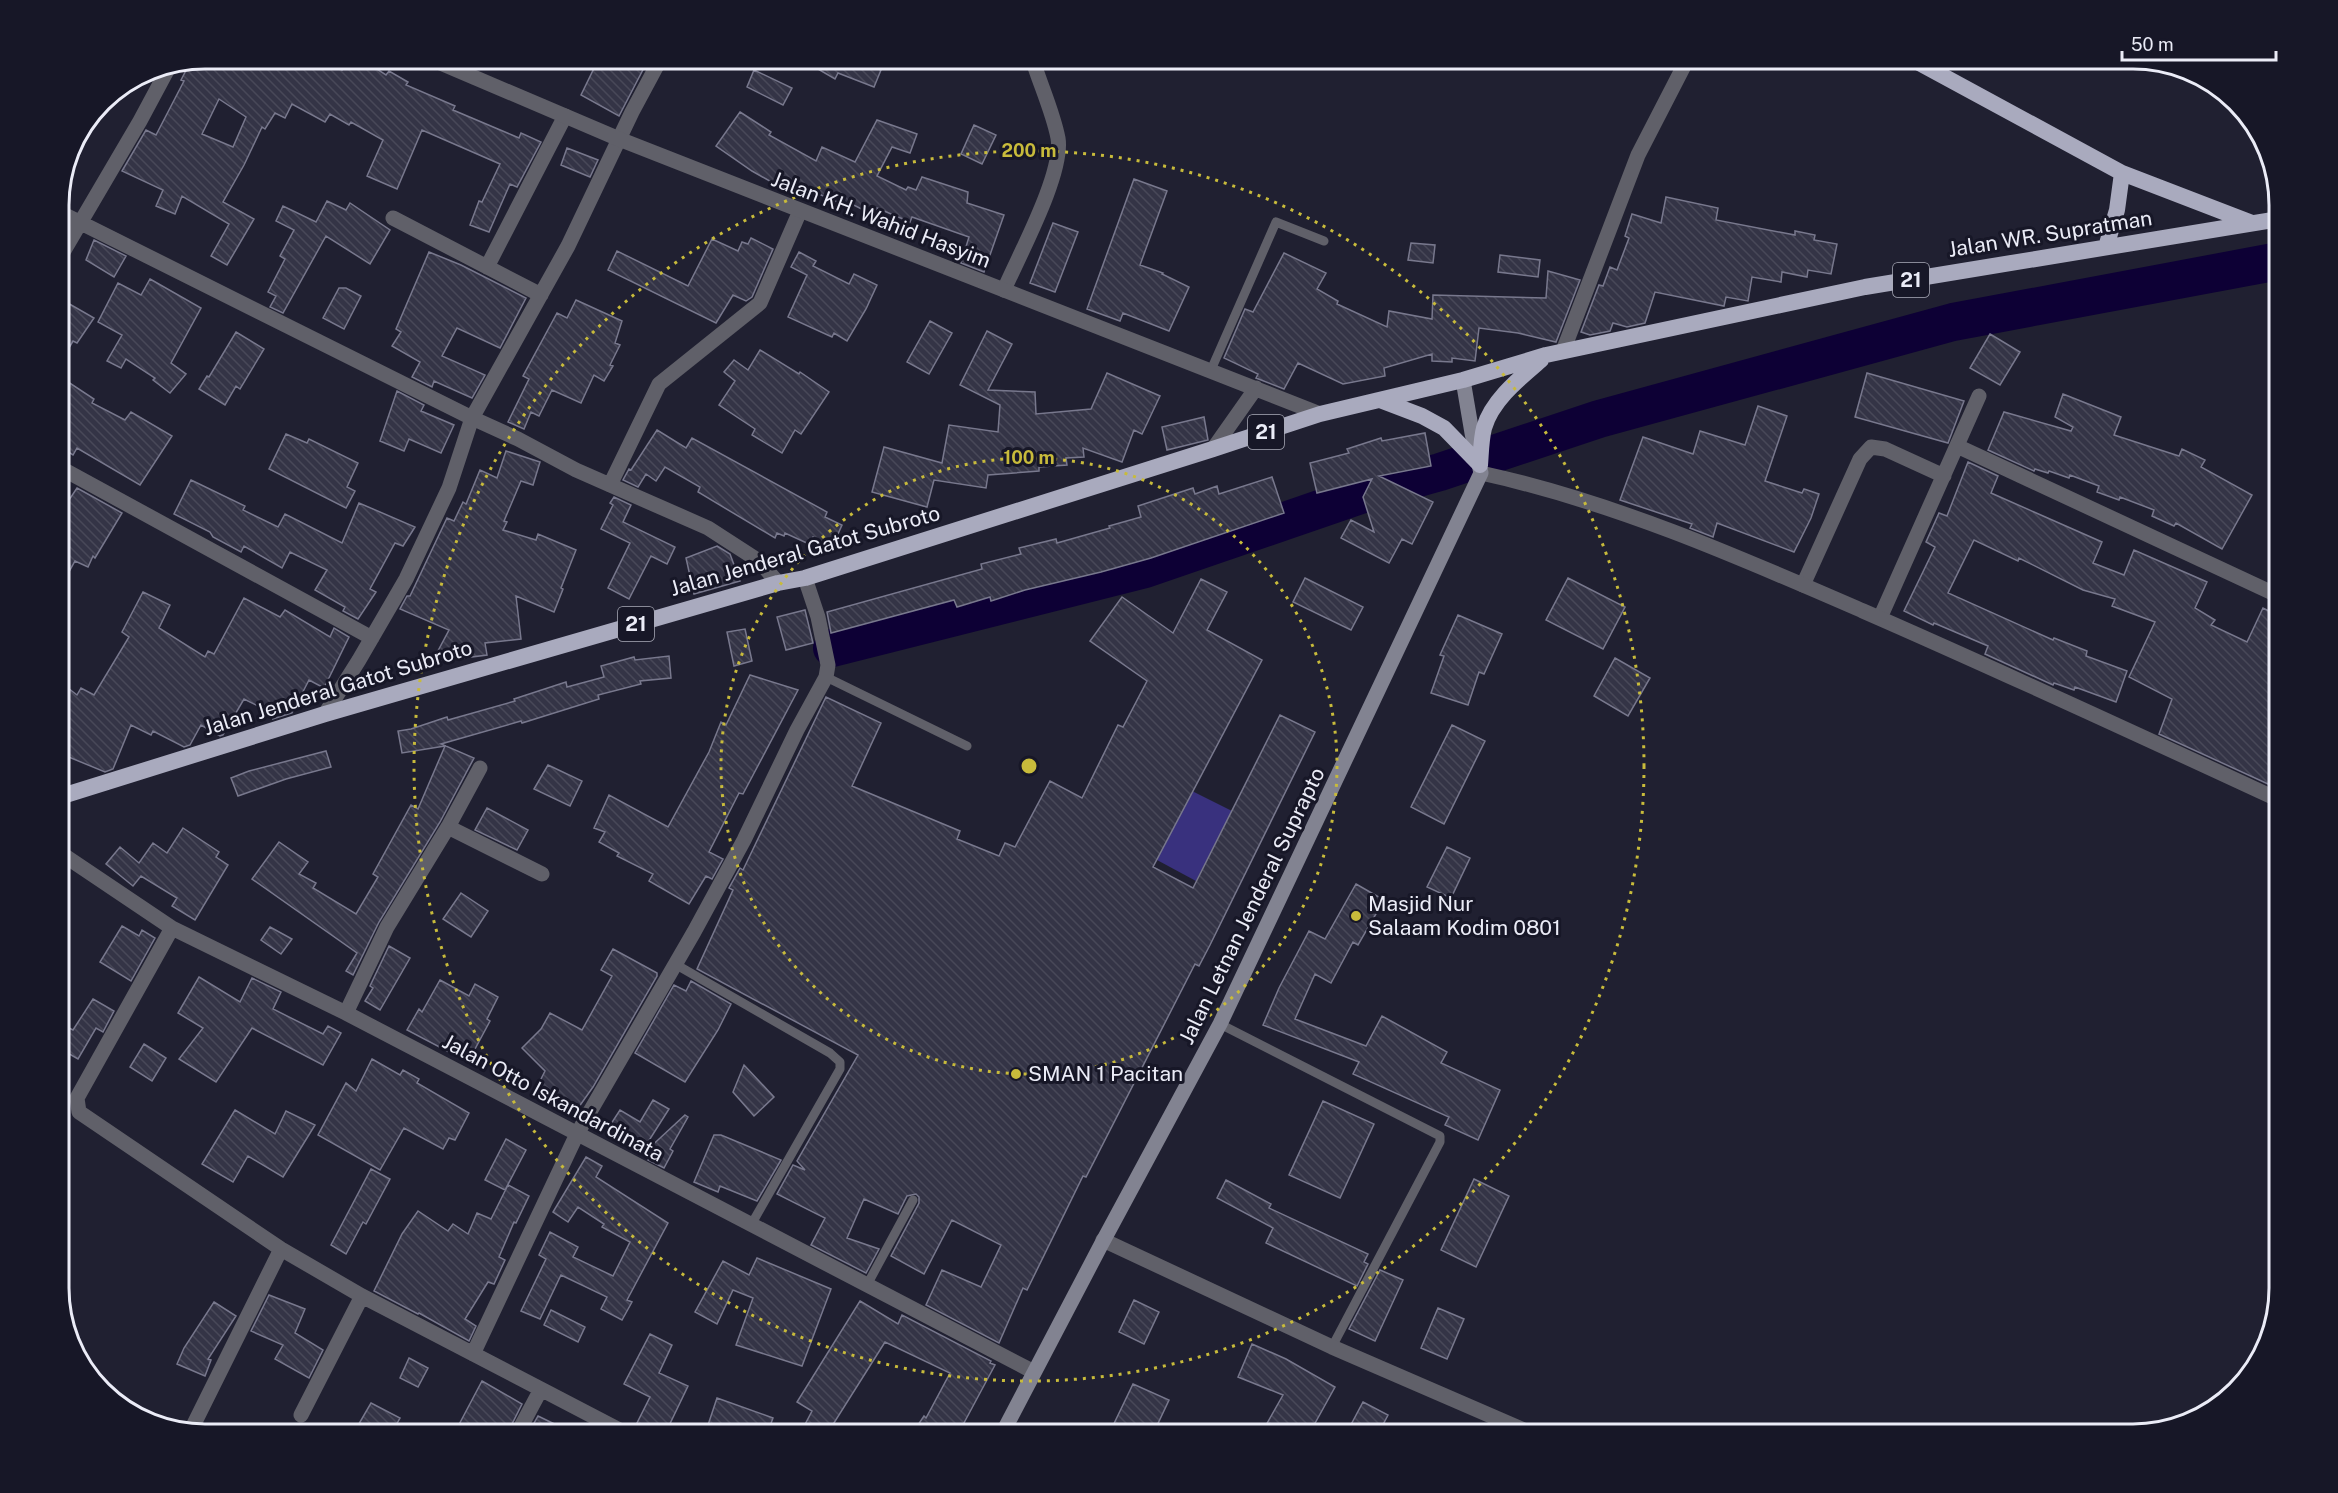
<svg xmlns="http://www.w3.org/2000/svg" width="2338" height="1493" viewBox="0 0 2338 1493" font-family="'Public Sans',sans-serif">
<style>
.green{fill:#39317e}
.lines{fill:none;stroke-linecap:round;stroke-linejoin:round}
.river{stroke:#0d0035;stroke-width:38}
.building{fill:url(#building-back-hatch);stroke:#78788d;stroke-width:1.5;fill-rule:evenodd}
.service{stroke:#606069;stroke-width:9}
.minor{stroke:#606069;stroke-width:15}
.tertiary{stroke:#606069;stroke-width:15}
.secondary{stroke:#828391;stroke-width:15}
.trunk{stroke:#a9aabe;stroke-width:16}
.ring{fill:none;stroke:#c8bb3b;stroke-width:3;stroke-dasharray:3 6}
.poi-dot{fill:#c8bb3b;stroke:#171727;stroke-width:2}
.labels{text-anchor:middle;stroke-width:6;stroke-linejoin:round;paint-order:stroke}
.shield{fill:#171727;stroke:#abacb9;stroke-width:1.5}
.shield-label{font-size:20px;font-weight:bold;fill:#ebecf7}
.street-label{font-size:21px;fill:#ebecf7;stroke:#171727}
.poi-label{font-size:21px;fill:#ebecf7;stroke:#171727;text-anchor:start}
.rim{fill:none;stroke:#ebecf7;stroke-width:3}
.centre{fill:#c8bb3b;stroke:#171727;stroke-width:3}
.ring-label{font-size:18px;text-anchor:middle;font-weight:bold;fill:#c8bb3b;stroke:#171727;stroke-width:6;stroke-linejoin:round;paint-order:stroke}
</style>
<defs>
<pattern id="building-back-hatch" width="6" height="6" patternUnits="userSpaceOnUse" patternTransform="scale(1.5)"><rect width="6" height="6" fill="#343446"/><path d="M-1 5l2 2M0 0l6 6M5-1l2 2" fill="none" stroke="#484858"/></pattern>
</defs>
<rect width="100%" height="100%" fill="#202031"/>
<path class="green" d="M1192,791L1232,811L1196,881L1157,860Z"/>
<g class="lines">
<path class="river" d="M832,648L1145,569L1372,491L1440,472L1599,419L1953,322L2279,261"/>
</g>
<path class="building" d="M204,58H310L321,64L324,59L342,70L352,58L363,67L366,62L386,75L389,71L408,82L406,85L455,106L453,110L512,135L519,138L521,133L541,142L517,187L510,184L489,232L470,225L479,201L482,202L500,164L422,130L397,189L367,176L383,140L351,122L349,125L330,114L325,122L292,104L285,118L275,113L265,129L262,127L244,165L223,202L254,219L227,265L211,256L229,224L182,196L175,214L156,206L163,190L122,171L146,130L156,135L184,81L181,80L191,61ZM219,99L246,117L233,147L202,134Z
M599,58H649L619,116L581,95Z
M799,58H874L870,66L881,70L874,87L838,73L835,79Z
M754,70L792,88L783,105L747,87Z
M740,112L771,132L769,135L816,161L822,147L855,162L877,120L917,134L910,153L892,147L877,176L906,190L908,187L916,190L922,177L968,192L967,203L1004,215L984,272L961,263L969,237L912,217L910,222L877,208L873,215L850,203L848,207L819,194L818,197L779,179L775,184L752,171L716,146Z
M974,125L996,135L982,164L961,154Z
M567,148L598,160L590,177L561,165Z
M1134,179L1167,191L1140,265L1163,273L1162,274L1189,287L1169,331L1123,313L1120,321L1087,309Z
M1666,197L1718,208L1716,220L1795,235V231L1815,235L1814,240L1837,244L1831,274L1808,270L1807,277L1782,272L1781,282L1752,277L1748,301L1726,297L1724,306L1655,292L1645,323L1627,327L1613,323L1610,331L1590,335L1581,332L1599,285L1603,286L1610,267L1617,270L1629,238L1625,236L1632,214L1661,223Z
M327,201L346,210L350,203L390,230L370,264L326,236L283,313L270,307L276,296L268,292L285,259L280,256L294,230L276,221L283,206L316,222Z
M1053,223L1078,232L1055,292L1030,283Z
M751,238L773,249L752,297L746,301L733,295L716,323L608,270L617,251L688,286L712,239L738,251L742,242L748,244Z
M94,240L126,256L114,277L86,260Z
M1411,243L1435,245L1433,263L1408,260Z
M429,252L461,265L526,298L500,348L457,328L442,356L485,375L472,398L434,381L432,387L412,377L420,362L392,346L401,332L396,329Z
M799,252L816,261L813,266L849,284L854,274L877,285L866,309L847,341L834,333L832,337L788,317L807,275L791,267Z
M1284,253L1326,273L1317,289L1338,301L1337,304L1387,327L1389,311L1432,319L1433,295L1546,298L1548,271L1580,280L1556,342L1518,333L1479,328L1475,361L1452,358V362L1432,361V354L1384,368L1385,376L1343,384L1298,363L1284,389L1256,378L1258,374L1224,358L1245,309L1253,312Z
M1500,255L1540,260L1538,277L1498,272Z
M150,279L201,308L171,363L186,374L170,393L153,380L155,378L126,359L121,368L107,361L122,335L98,322L118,283L141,295Z
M339,288H346L361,296L344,329L323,318Z
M59,298L94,318L77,343L73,341L59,365Z
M576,300L622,321L615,343L620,345L610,365L613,366L604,381L594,375L581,403L552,390L539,416L531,412L524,429L508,422L529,379L523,376L557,313L567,318Z
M930,321L952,333L929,374L907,362Z
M987,331L1012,344L988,390L1035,392L1036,414L1091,409L1107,373L1160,396L1142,434L1134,430L1122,462L1083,448L1084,457L1066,458L1067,465L1039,467V471L988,475L986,488L934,480L927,507L872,492L884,447L942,463L949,425L998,432L1000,405L960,385Z
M236,332L264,349L240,389L236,386L225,405L199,389L207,376L209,377Z
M1990,334L2020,352L2000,385L1970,368Z
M760,350L799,374L800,372L829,392L801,434L795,430L782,453L752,435L755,429L719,405L735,381L724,372L734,360L748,370Z
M1867,373L1964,401L1948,443L1855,417Z
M59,376L94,399L92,403L125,420L131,412L172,436L140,485L77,448L73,455L59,446Z
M397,391L424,405L421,411L454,425L441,453L409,439L404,451L380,441Z
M2063,394L2121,417L2114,435L2179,456L2182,449L2205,460L2201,467L2252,495L2222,549L2176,523L2174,526L2152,516L2154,510L2120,497L2119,500L2097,492L2099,486L2070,475L2069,478L2049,471L2048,473L2035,469L2034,471L1988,450L2004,412L2071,431L2073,427L2055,417Z
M1758,406L1787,416L1765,481L1802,493L1804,489L1819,494L1811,518L1794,552L1717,523L1713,537L1690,528L1692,524L1620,500L1643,437L1693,454L1700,431L1745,445Z
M1204,417L1208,440L1167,450L1162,427Z
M657,430L686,448L692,438L827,512L825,517L842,525L832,547L813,537L809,544L785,533L784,536L777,533L775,538L698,492L700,487L665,467L656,481L646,474L638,487L623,480L629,469L631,470Z
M1425,433L1431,466L1379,476L1433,502L1412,544L1402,539L1389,563L1341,538L1351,520L1374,532L1363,497L1372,479L1317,493L1310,463L1349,453L1347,449L1381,438L1382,441Z
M286,434L307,443L309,439L358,463L347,487L355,491L346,508L269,469Z
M506,451L540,462L533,485L521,481L504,521L507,522L503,530L536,540L538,534L576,550L561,588L563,589L554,612L516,596L521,639L485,643L487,655L432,662L449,630L400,609L407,596H410L447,518L454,521L463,502L466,504L480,470L497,478Z
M1968,462L1998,476L1991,493L2102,542L2093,563L2124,575L2134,550L2207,582L2195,608L2215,620L2211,625L2247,642L2263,608L2279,616V789L2159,734L2172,699L2129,677L2155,622L2112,606L2115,599L2083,590L2019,558L2018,561L1974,540L1948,593L2053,640L2054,638L2087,651L2086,656L2127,671L2116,702L2075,687L2074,690L2054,683L2053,685L1985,654L1988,646L1934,623L1933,625L1904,611L1935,547L1926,542L1939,513L1947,516Z
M1272,477L1284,513L1151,558L1101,572L1025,590L991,601L990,597L957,607L954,600L831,633L827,612L982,569L981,564L1021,554L1019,548L1056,539L1057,543L1110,528L1109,526L1141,517L1138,506L1193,488L1195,494L1217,486L1219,494Z
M191,480L245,506L243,510L278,527L285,514L342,543L359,503L415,527L403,546L395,543L370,589L376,592L358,619L343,611L345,607L315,590L327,570L290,552L282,568L244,546L241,552L213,537L210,532L174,514Z
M77,488L122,513L95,558L93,556L88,567L75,561L59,590V515Z
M614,497L631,505L623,522L675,547L667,564L651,556L629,599L608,588L630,543L601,529L613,505L610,503Z
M717,546L730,554L740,581L694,594L686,558Z
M1305,578L1363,607L1351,630L1293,602Z
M1568,578L1625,607L1603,649L1546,620Z
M1201,579L1227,592L1207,630L1262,660L1153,867L1193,888L1280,715L1315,732L1210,945L1199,966L1195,964L1086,1177L1083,1176L1027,1290L1023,1288L999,1343L926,1305L942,1270L981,1287L1001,1245L952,1220L924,1274L891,1256L919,1203V1197L916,1194L907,1196L898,1214L864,1199L847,1238L879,1249L866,1273L811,1245L825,1218L777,1194L793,1165L805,1170L797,1161L858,1055L697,969L733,890L729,888L740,868L743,870L826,697L881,723L852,786L960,831L957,839L999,856L1005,843L1015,847L1050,781L1082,798L1118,725L1123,727L1147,681L1090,641L1122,597L1173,633Z
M143,592L170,605L159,628L205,657L208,651L214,654L244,598L280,617L285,610L330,637L334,628L349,637L324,688L309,680L292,713L273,719L274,714L244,699L223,735L220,736L201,725L190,745L184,747L153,731L151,735L131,725L113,769L105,772L59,753V681L77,695L81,688L94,695L129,637L122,632Z
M805,610L813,643L786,650L777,617Z
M1458,615L1502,634L1484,674L1479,672L1468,705L1431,693L1444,656L1440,655Z
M745,629L752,661L734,666L727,632Z
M669,656L671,678L640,681L641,684L598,695L599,699L522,723L521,721L441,744L474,758L440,822L379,922L353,975L346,971L357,953L252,879L279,842L308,862L299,874L316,883L313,888L356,914L378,877L373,874L411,805L418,809L445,746L402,753L398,731L411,729L447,717L448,720L515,701L514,699L566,682L567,687L604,677L601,666L634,657L635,660Z
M1615,658L1650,678L1628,716L1594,696Z
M750,675L798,690L743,794L739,793L709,852L723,859L712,879L706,876L689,904L649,881L653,874L617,856L619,853L599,842L605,832L594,828L609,795L668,827L709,752L721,722L726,725Z
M1452,725L1485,741L1444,824L1411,807Z
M326,751L331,767L286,779L238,796L231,778L249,771Z
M548,765L582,781L570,806L534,789Z
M487,808L528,830L517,850L475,830Z
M183,828L219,852L216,857L228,865L195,920L172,906L177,898L141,876L133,886L106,864L120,847L139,863L153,843L167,853Z
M1447,847L1470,858L1451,898L1427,887Z
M1356,884L1384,900L1358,945L1353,942L1331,983L1315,974L1295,1019L1366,1046L1382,1016L1447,1052L1441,1063L1500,1090L1478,1140L1445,1125L1449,1117L1353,1074L1359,1062L1263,1025L1279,988L1309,931L1325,939Z
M461,893L488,911L471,937L443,919Z
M122,926L139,936L142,930L155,938L131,981L100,962Z
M270,927L292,939L281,954L261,940Z
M389,946L410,958L380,1010L365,1001L373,988L370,986Z
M613,949L657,973V976L593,1087L576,1111L556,1098L558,1095L538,1085L545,1071L522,1048L541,1029L550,1013L582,1030L612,976L601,970Z
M199,977L240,1002L252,978L281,992L273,1009L323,1034L328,1026L341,1033L323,1065L252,1028L216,1082L179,1059L203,1028L178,1013Z
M440,980L469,996L475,984L498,997L487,1019L490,1021L468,1062L407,1030L419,1009L422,1012Z
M691,981L731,1004L718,1030L685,1082L635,1053L674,985L686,991Z
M93,999L114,1011L103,1032L96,1028L78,1059L59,1048V1023L73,1030Z
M144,1044L166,1058L152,1081L130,1067Z
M372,1059L400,1075L403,1070L419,1079L417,1083L469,1113L455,1140L449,1138L443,1149L404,1128L380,1170L318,1135L346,1083L356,1091Z
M744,1065L774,1097L754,1116L733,1092Z
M653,1100L669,1109L643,1150L607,1130L620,1110L640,1122Z
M1323,1101L1374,1124L1340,1198L1289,1175Z
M235,1110L275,1134L286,1111L315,1125L283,1177L248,1156L233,1182L202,1164Z
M685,1115L688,1117L670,1149L673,1151L664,1168L648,1160L651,1154L646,1151Z
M714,1135H721L781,1160L757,1201L720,1186L718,1192L694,1182Z
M506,1139L526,1150L505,1190L485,1180Z
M586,1157L602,1166L596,1177L668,1223L627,1300L632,1302L622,1320L601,1309L607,1297L561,1275L540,1319L521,1311L546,1259L539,1255L550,1232L578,1247L573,1257L613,1276L630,1242L602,1227L604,1224L578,1207L568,1222L553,1212Z
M371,1169L390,1179L366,1224L363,1222L346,1254L331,1245Z
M1474,1179L1509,1196L1476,1267L1441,1250Z
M1226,1180L1271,1204L1269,1208L1368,1254L1364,1262L1368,1264L1357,1286L1266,1243L1273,1228L1217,1198Z
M508,1185L529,1196L516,1223L514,1222L499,1257L505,1260L494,1284L488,1282L465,1319L476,1326L469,1341L419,1313L418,1314L374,1291L402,1234L418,1211L448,1231L453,1224L468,1234L477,1213L491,1219Z
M757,1258L831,1289L802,1366L736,1345L753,1298L733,1290L717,1324L695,1312L723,1261L749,1275Z
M1380,1270L1403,1280L1375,1341L1349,1329Z
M269,1295L305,1309L295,1333L323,1350L309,1378L275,1359L283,1345L251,1331Z
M1134,1300L1159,1312L1144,1344L1119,1332Z
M860,1301L898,1324L902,1315L991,1361L990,1363L995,1365L958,1434H912L924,1416L926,1418L950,1373L885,1342L827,1434H800L812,1411L797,1402Z
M214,1302L236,1316L208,1359L211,1360L205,1376L177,1364L184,1348Z
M1438,1308L1464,1319L1447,1359L1421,1348Z
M551,1310L585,1327L578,1342L544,1325Z
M650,1334L672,1345L659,1373L688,1386L665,1434H656L636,1425L650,1397L624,1384Z
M1252,1344L1286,1359L1335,1387L1309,1434H1261L1283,1395L1238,1377Z
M409,1358L428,1368L418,1387L400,1378Z
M482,1381L522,1404L507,1434H500L484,1426L479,1434H454Z
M1133,1384L1169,1400L1153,1434H1109Z
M717,1398L773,1418L767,1434H747L732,1429L730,1434H705Z
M1363,1402L1388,1415L1378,1434H1346Z
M371,1403L400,1418L391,1434H353Z
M538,1416L575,1434H528Z"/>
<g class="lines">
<path class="service" d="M1211,370L1276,222L1324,241
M826,677L967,746
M675,964L830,1053L840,1062V1069L751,1225
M1220,1024L1440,1136V1142L1332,1347
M867,1285L913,1200"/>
<path class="minor" d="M59,212L472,418L518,439L576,470L708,528L759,561L778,583
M393,218L541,295
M59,259L140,121L170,65
M487,267L565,116
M1004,290C1019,255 1064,173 1058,138C1053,112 1040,84 1032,58
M1563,351L1638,155L1688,58
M1957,446L2279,596
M59,467L372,638
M610,485L659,384L760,303L800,211
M1803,585L1860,459L1871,447L1885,449L1944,476
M1880,618L1979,396
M325,714L359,660L406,579L449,488L472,418L568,246L632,112L661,58
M448,827L542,874
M59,852L172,928L346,1013L1034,1372
M172,928L77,1098L79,1112L281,1249L362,1296L627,1434
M346,1013L387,927L448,827L480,768
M1103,1240L1332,1347L1533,1434
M473,1354L577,1134L694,932L744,840L797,730L826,677L828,665L818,617L805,578
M301,1415L362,1296
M191,1430L281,1249
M517,1434L540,1391"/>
<path class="tertiary" d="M429,58L619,139L1320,414
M1213,449L1256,388
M1481,473C1614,502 1739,557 1863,611C2003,672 2141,736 2279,800"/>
<path class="secondary" d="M1002,1434L1101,1245L1220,1024L1481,473L1472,433L1463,380"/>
<path class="trunk" d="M1910,58L2122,173L2252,223
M2106,247L2117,210L2122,173
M1380,400L1422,416L1444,428L1480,465
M1480,465C1481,453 1481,440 1484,428C1492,400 1520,378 1541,360
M59,797L325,714L778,583L805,578L1213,449L1320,414L1463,380L1546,355L1865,287L2279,219"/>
</g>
<g class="ring">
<circle cx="1029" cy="766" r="308"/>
<circle cx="1029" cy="766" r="615"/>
</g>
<g class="poi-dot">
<circle cx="1356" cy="916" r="6"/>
<circle cx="1016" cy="1074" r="6"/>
</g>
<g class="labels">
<g class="shield">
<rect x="1893" y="263" width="36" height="34" rx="4.5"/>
<rect x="1248" y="415" width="36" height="34" rx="4.5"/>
<rect x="618" y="607" width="36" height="34" rx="4.5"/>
</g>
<g class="shield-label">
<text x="1911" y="287">21</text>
<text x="1266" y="439">21</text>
<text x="636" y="631">21</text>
</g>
<g class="street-label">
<text transform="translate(881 220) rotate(21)" y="7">Jalan KH. Wahid Hasyim</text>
<text transform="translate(2050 234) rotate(-9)" y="7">Jalan WR. Supratman</text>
<text transform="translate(805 551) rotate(-16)" y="7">Jalan Jenderal Gatot Subroto</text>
<text transform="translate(338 688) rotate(-17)" y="7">Jalan Jenderal Gatot Subroto</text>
<text transform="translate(1252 906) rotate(-64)" y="7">Jalan Letnan Jenderal Suprapto</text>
<text transform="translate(553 1098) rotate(28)" y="7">Jalan Otto Iskandardinata</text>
</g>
<g class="poi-label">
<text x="1368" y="911">Masjid Nur<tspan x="1368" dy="24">Salaam Kodim 0801</tspan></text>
<text x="1028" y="1081">SMAN 1 Pacitan</text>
</g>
</g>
<path d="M0 0H2338V1493H0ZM205 69H2133A136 136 0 0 1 2269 205V1288A136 136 0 0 1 2133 1424H205A136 136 0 0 1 69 1288V205A136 136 0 0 1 205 69Z" fill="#171727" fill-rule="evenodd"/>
<path class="rim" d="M205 69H2133A136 136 0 0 1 2269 205V1288A136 136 0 0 1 2133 1424H205A136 136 0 0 1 69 1288V205A136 136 0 0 1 205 69Z"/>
<circle cx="1029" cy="766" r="9" class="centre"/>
<g class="ring-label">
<text x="1029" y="157">200 m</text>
<text x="1029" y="464">100 m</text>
</g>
<path d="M2122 51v9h154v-9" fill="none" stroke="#ebecf7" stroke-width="3"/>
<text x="2131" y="51" font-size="18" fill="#ebecf7" stroke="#171727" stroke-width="4.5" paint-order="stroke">50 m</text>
</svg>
